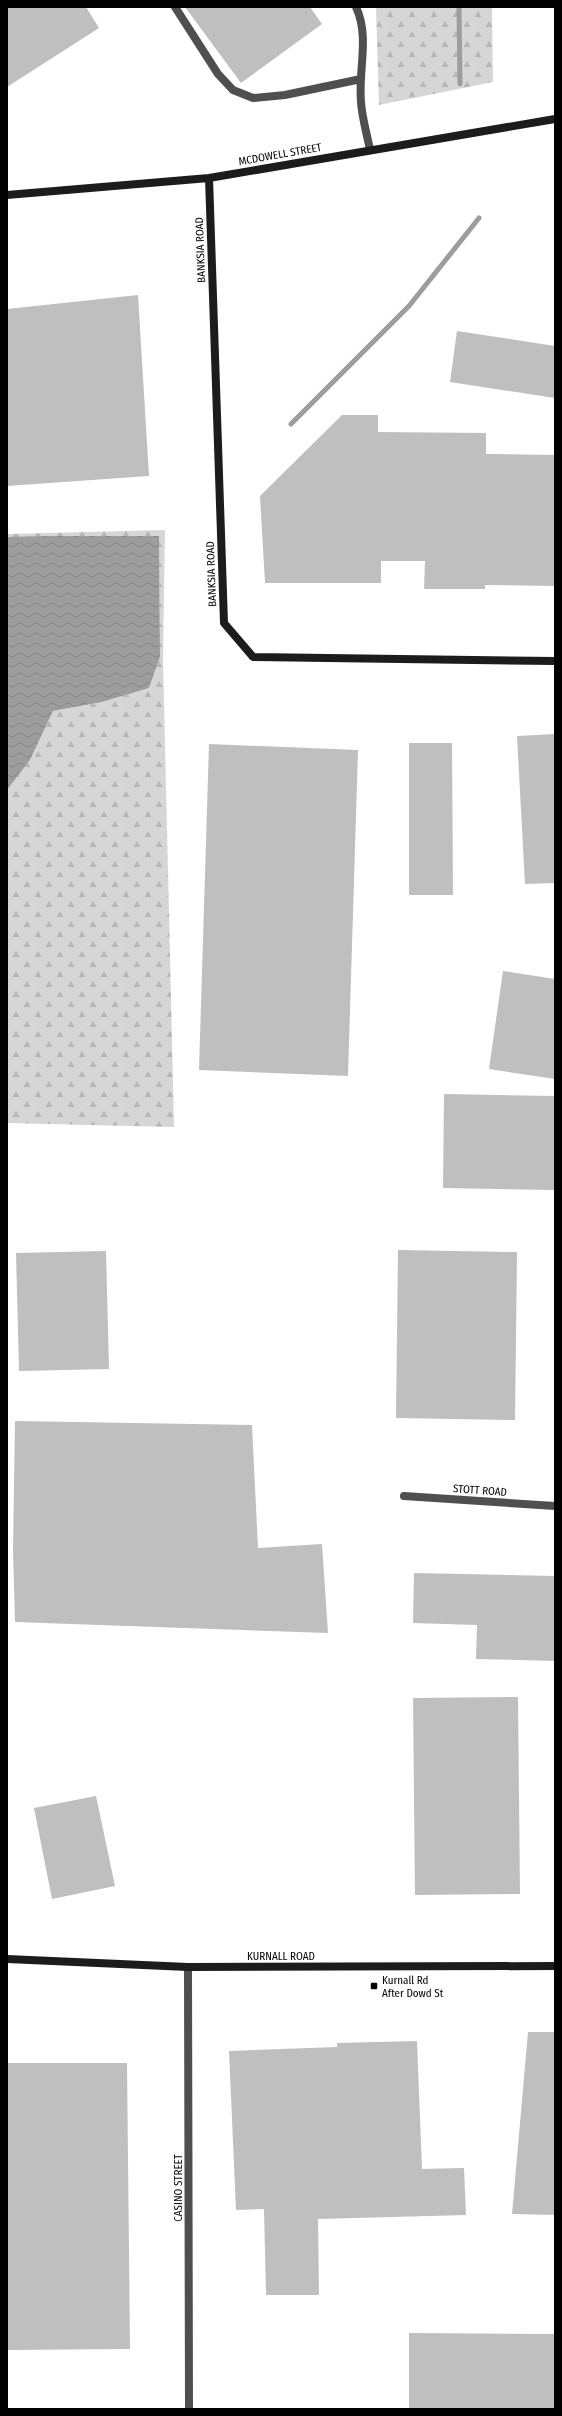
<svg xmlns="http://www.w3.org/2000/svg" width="562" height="2416" viewBox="0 0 562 2416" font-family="'Fira Sans Condensed',sans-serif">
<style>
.forest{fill:url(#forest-firs)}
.water{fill:url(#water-waves)}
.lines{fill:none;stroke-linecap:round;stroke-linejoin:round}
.stream{stroke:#9d9d9d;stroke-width:5}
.building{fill:#bfbfbf}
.lane{stroke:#4f4f4f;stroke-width:8}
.street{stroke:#4f4f4f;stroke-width:8}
.secondary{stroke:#1c1c1c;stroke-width:8}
.poi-dot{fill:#000;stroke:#fff;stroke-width:1.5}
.labels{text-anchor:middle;stroke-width:3;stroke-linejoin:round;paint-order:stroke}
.street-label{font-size:11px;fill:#000;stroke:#fff}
.poi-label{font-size:11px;fill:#000;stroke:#fff;text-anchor:start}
</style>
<defs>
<pattern id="forest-firs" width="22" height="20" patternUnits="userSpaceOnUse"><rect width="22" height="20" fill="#d6d6d6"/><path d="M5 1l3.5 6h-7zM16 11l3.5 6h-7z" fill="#b6b6b6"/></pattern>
<pattern id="water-waves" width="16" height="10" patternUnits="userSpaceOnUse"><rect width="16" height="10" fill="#9d9d9d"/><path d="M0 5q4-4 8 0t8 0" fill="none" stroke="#858585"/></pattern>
</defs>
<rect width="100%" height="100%" fill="#fff"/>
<path class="forest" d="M376,7H492L493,82L379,105Z
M165,530L163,659L174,1127L7,1123V790L30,760L53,711L102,702L149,688L160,657L159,536L7,537V534Z"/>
<path class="water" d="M47,536H159L160,657L149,688L102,702L53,711L30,760L7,790V537Z"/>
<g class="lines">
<path class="stream" d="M459,7L460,84
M291,424L409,306L479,218"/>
</g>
<path class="building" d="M7,7H86L99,28L7,87Z
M185,7H310L322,24L241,83Z
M138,295L149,476L7,486V309Z
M457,331L555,346V398L450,382Z
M342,415H378V432L486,433V454L555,455V586L485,585V589H424L425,561H381V583H265L260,496Z
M555,734V883L525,884L517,736Z
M409,743H452L453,895H409Z
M209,744L358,750L348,1076L199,1070Z
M503,971L555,979V1079L489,1069Z
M444,1094L555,1096V1190L443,1188Z
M398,1250L517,1252L515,1420L396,1418Z
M106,1251L109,1369L19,1371L16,1253Z
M15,1421L252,1425L258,1548L322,1544L328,1633L15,1622L13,1551Z
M414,1573L555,1576V1661L476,1659L477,1625L413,1623Z
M518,1697L520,1894L415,1895L413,1698Z
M96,1796L115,1886L52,1899L34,1808Z
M528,2032H555V2215L512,2214Z
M417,2041L422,2169L464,2168L466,2215L318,2219L319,2295H266L264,2209L236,2210L229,2051L337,2047V2043Z
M7,2063H127L130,2349L7,2350Z
M409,2333L555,2334V2409H409Z"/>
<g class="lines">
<path class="lane" d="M175,7L218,74L233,90L253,98L285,95L361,79
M356,7C370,37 358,70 361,102C362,118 367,134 370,150"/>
<path class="street" d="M404,1496L555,1506
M188,1967L189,2409"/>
<path class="secondary" d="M209,178L224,623L253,657L555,661
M7,195L209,178L555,119
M7,1959L188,1967L555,1966"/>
</g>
<rect class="poi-dot" x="370" y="1982" width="8" height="8" rx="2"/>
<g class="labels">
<g class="street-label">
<text transform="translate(280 154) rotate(-10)" y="4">MCDOWELL STREET</text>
<text transform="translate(200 250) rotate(-92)" y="4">BANKSIA ROAD</text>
<text transform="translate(211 574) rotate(-92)" y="4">BANKSIA ROAD</text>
<text transform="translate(480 1490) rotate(4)" y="4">STOTT ROAD</text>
<text x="281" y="1960">KURNALL ROAD</text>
<text transform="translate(178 2188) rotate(-90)" y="4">CASINO STREET</text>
</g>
<g class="poi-label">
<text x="382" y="1984">Kurnall Rd<tspan x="382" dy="13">After Dowd St</tspan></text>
</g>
</g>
<rect width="562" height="2416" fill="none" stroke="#000000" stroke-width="16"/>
</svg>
